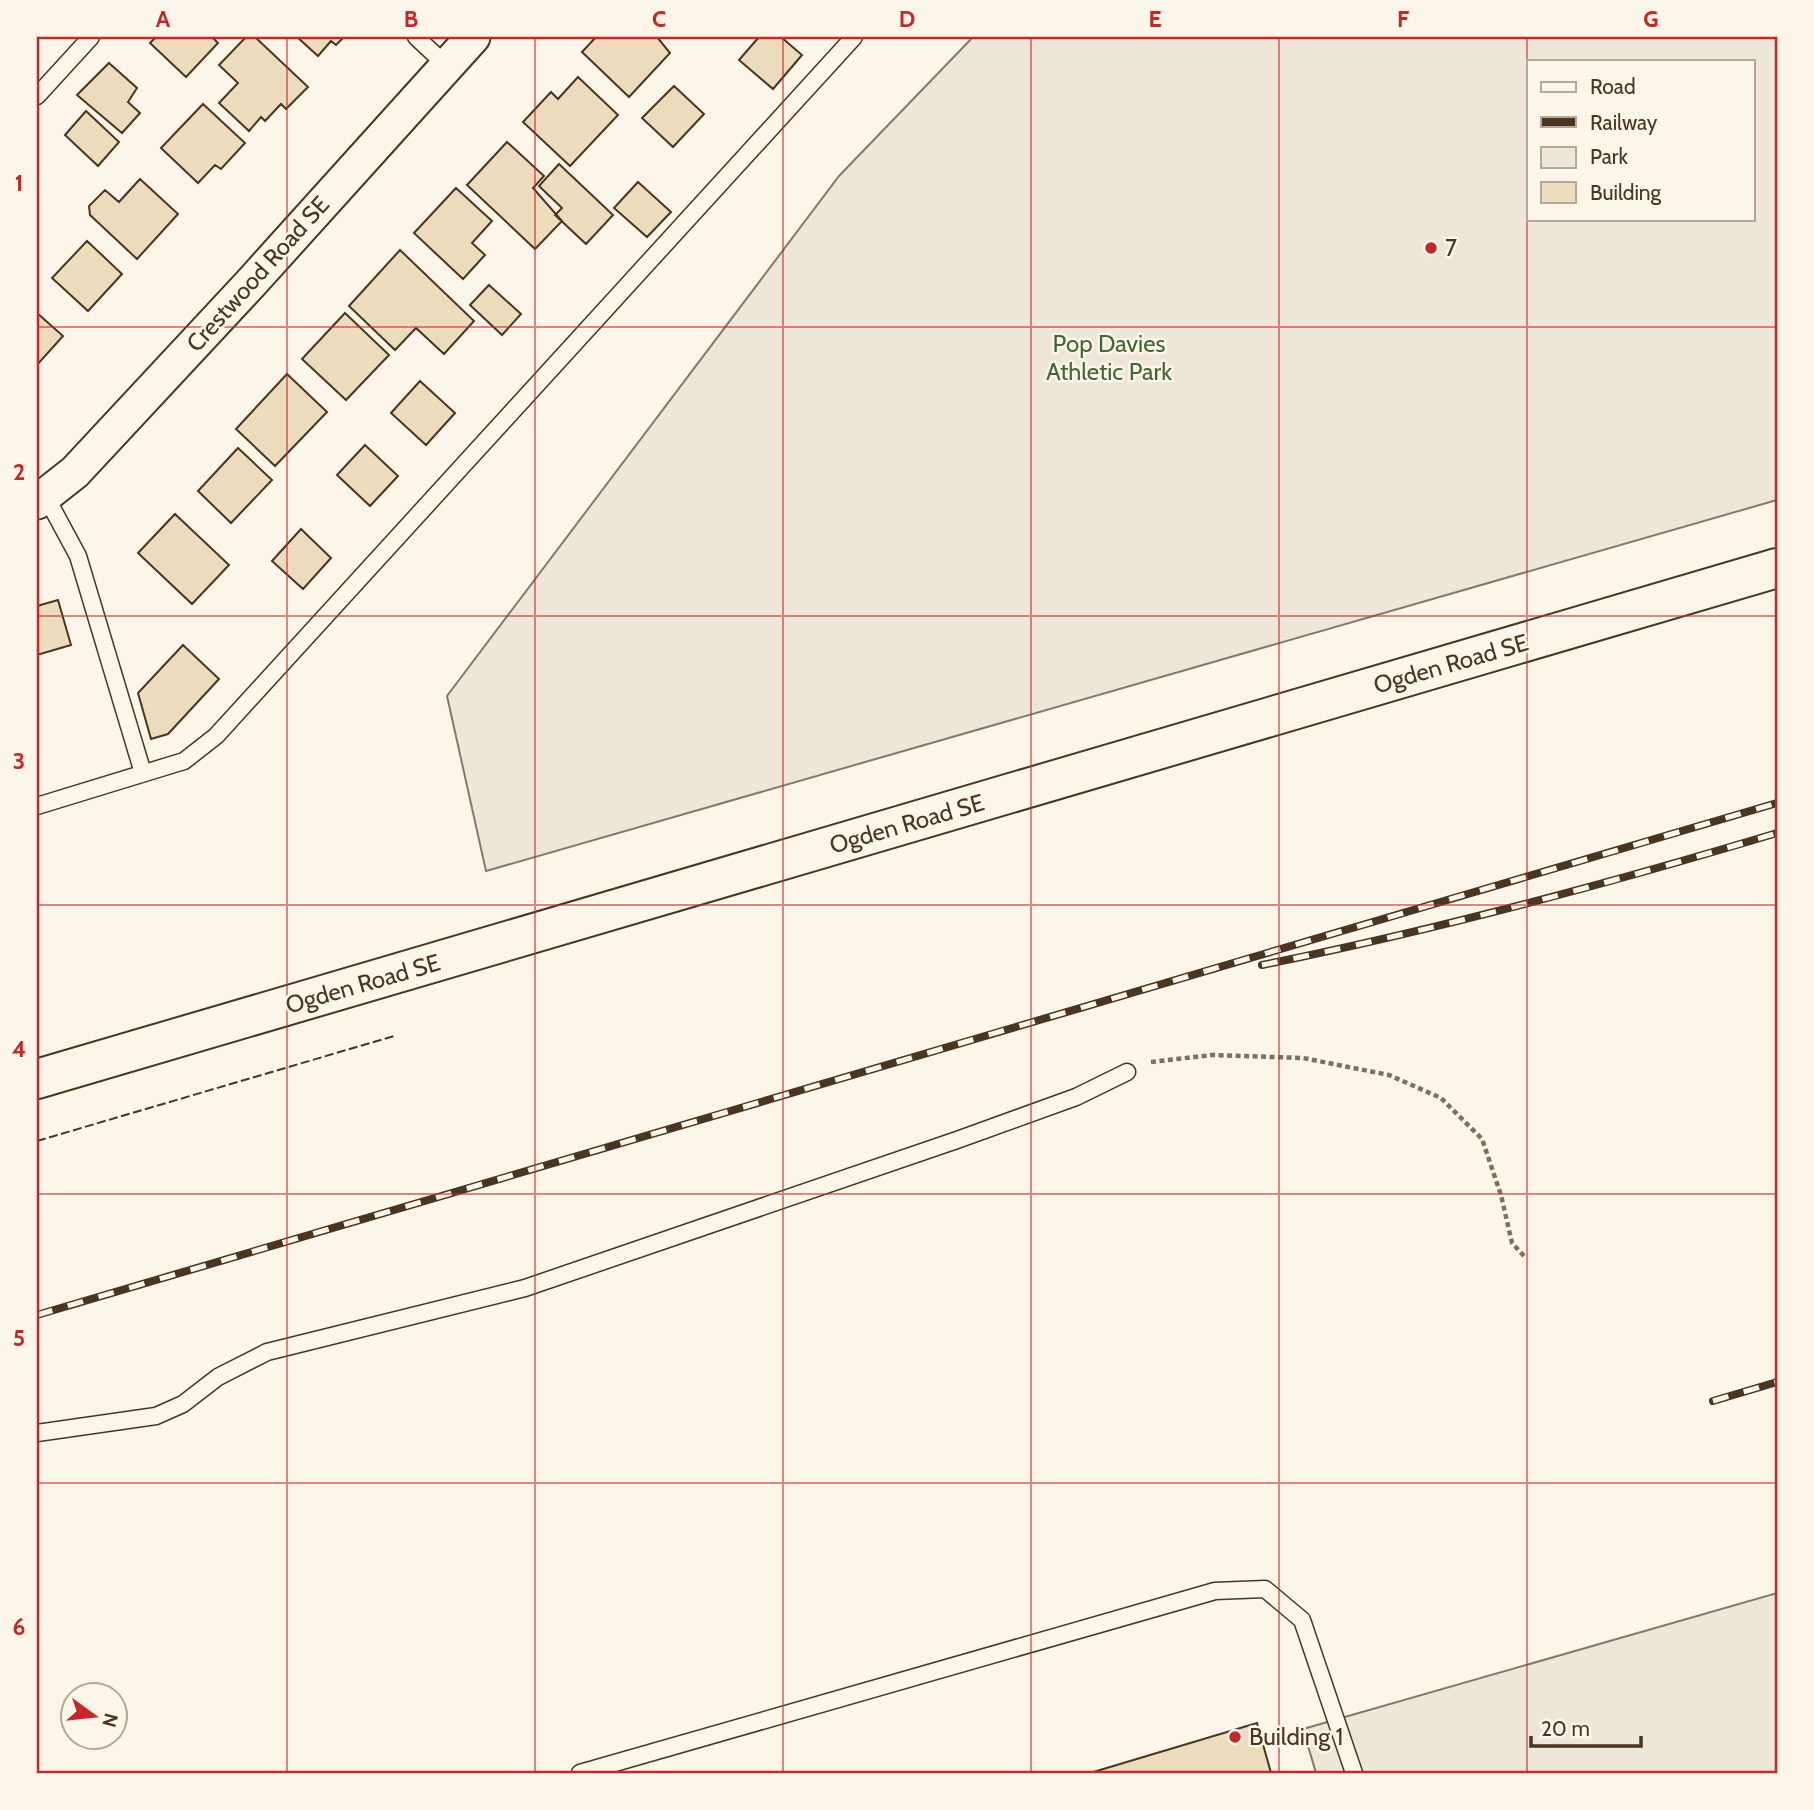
<svg xmlns="http://www.w3.org/2000/svg" width="1814" height="1810" viewBox="0 0 1814 1810" font-family="Cabin,sans-serif">
<style>
.green{fill:#ede6d9;stroke:#887966;stroke-width:2;fill-rule:evenodd}
.parking{fill:#ede7d9;stroke:#887966;stroke-width:2}
.building{fill:#ecdcbc;stroke:#4a3520;stroke-width:2}
.lines{fill:none;stroke-linecap:round;stroke-linejoin:round}
.lane-casing{stroke:#4a3520;stroke-width:19}
.street-casing{stroke:#4a3520;stroke-width:37}
.secondary-casing{stroke:#4a3520;stroke-width:42}
.path{stroke:#7f6f5c;stroke-width:4.5;stroke-dasharray:5 3.5;stroke-linecap:butt}
.lane{stroke:#fbf6e9;stroke-width:16}
.street{stroke:#fbf6e9;stroke-width:33}
.secondary{stroke:#fbf6e9;stroke-width:38}
.rail-casing{stroke:#4a3520;stroke-width:8}
.rail{stroke:#fbf6e9;stroke-width:5;stroke-dasharray:16;stroke-linecap:butt}
.fence{stroke:#4a3520;stroke-width:2;stroke-dasharray:9 3.5;stroke-linecap:butt}
.grid{fill:none;stroke:#c62828;stroke-width:2;stroke-opacity:0.55}
.poi-dot{fill:#c62828;stroke:#fbf6e9;stroke-width:2.5}
.labels{text-anchor:middle;stroke-width:5;stroke-linejoin:round;paint-order:stroke}
.poi-label{font-size:24px;fill:#4a3520;stroke:#fbf6e9;text-anchor:start}
.street-label{font-size:24px;fill:#4a3520;stroke:#fbf6e9}
.park-label{font-size:24px;fill:#436837;stroke:#fbf6e9}
.neatline{fill:none;stroke:#c62828;stroke-width:2.5}
.grid-label{font-size:23px;text-anchor:middle;font-weight:bold;fill:#c62828}
</style>
<rect width="100%" height="100%" fill="#fbf6e9"/>
<path class="green" d="M973,37H1777V500L486,871L447,696L839,176ZM1529,61H1753V219H1529Z"/>
<path class="parking" d="M1777,1593V1773H1316L1303,1729Z"/>
<path class="building" d="M156,37H212L218,43L186,77L150,43Z
M246,37H255L308,87L286,109L281,104L265,121L261,117L249,131L219,103L238,83L219,65Z
M297,37H344L336,45L331,41L318,56Z
M596,37H657L670,53L629,97L582,52Z
M759,37H781L802,55L773,89L739,60Z
M109,63L137,88L128,102L140,113L122,133L77,95Z
M578,77L618,115L570,166L523,122L551,92L558,99Z
M674,86L704,114L673,147L642,118Z
M203,104L245,143L221,169L215,165L198,183L161,148Z
M86,111L119,142L98,166L65,135Z
M507,142L544,176L533,188L562,221L535,249L467,185Z
M559,164L613,215L586,244L555,215L562,208L539,186Z
M140,179L178,214L137,259L90,215L89,206L105,190L119,202Z
M638,182L671,212L647,237L614,208Z
M456,188L492,221L472,243L485,255L463,279L414,233Z
M87,241L122,274L88,311L52,278Z
M400,250L474,321L444,354L416,328L395,350L349,306Z
M489,285L521,314L502,335L470,305Z
M37,313L63,336L37,365Z
M345,313L389,355L346,400L302,359Z
M287,374L327,412L275,466L236,429Z
M420,381L455,413L426,445L391,413Z
M365,445L398,476L370,506L337,475Z
M238,448L272,480L231,523L198,491Z
M175,514L229,565L192,604L138,553Z
M301,529L331,558L303,589L272,561Z
M58,600L71,645L37,655V606Z
M183,645L219,679L168,734L151,739L138,693Z
M1257,1723L1271,1773H1090Z"/>
<g class="lines">
<g class="lane-casing">
<path id="lane" d="M416,37L446,65
M37,96L91,37
M44,493L78,556L143,773
M37,806L184,761L216,736L854,37
M37,1433L156,1416L183,1404L218,1377L267,1352L525,1288L957,1140L1076,1097L1127,1072
M580,1773L1215,1591L1265,1589L1302,1620L1354,1773"/>
</g>
<g class="street-casing">
<path id="street" d="M37,502L75,472L251,283L473,37"/>
</g>
<g class="secondary-casing">
<path id="secondary" d="M37,1079L1777,568"/>
</g>
<path class="path" d="M1151,1062L1212,1055L1303,1058L1389,1075L1441,1098L1482,1139L1501,1195L1512,1243L1524,1256"/>
<use href="#lane" class="lane"/>
<use href="#street" class="street"/>
<use href="#secondary" class="secondary"/>
<g class="rail-casing">
<path id="rail" d="M1262,965C1436,930 1607,884 1777,833
M37,1315L1777,803
M1713,1401L1777,1382"/>
</g>
<use href="#rail" class="rail"/>
<path class="fence" d="M37,1141L394,1036"/>
</g>
<path class="grid" d="M287,37V1773M535,37V1773M783,37V1773M1031,37V1773M1279,37V1773M1527,37V1773M37,327H1777M37,616H1777M37,905H1777M37,1194H1777M37,1483H1777"/>
<g class="poi-dot">
<circle cx="1431" cy="248" r="7"/>
<circle cx="1235" cy="1737" r="7"/>
</g>
<g class="labels">
<g class="poi-label">
<text x="1445" y="256">7</text>
<text x="1249" y="1745">Building 1</text>
</g>
<g class="street-label">
<text transform="translate(258 274) rotate(-48)" y="8">Crestwood Road SE</text>
<text transform="translate(1451 664) rotate(-16)" y="8">Ogden Road SE</text>
<text transform="translate(907 824) rotate(-16)" y="8">Ogden Road SE</text>
<text transform="translate(363 984) rotate(-16)" y="8">Ogden Road SE</text>
</g>
<g class="park-label">
<text x="1109" y="352">Pop Davies<tspan x="1109" dy="28">Athletic Park</tspan></text>
</g>
</g>
<rect width="1814" height="1810" fill="none" stroke="#fbf6e9" stroke-width="77"/>
<rect x="1527" y="60" width="228" height="161" fill="#fbf6e9" stroke="#b4a999" stroke-width="2"/>
<rect x="1541" y="82" width="35" height="10" fill="#fbf6e9" stroke="#b4a999" stroke-width="2"/>
<text x="1590" y="94" font-size="21" fill="#4a3520">Road</text>
<rect x="1541" y="117" width="35" height="10" fill="#4a3520" stroke="#b4a999" stroke-width="2"/>
<text x="1590" y="130" font-size="21" fill="#4a3520">Railway</text>
<rect x="1541" y="147" width="35" height="21" fill="#ede6d9" stroke="#b4a999" stroke-width="2"/>
<text x="1590" y="164" font-size="21" fill="#4a3520">Park</text>
<rect x="1541" y="182" width="35" height="21" fill="#ecdcbc" stroke="#b4a999" stroke-width="2"/>
<text x="1590" y="200" font-size="21" fill="#4a3520">Building</text>
<g transform="translate(94 1716) rotate(105)"><circle r="33" fill="#fbf6e9" stroke="#b4a999" stroke-width="2"/>
<path d="M0-5L12 26L0 18L-12 26Z" fill="#c62828"/>
<text y="-10" font-size="19" font-weight="bold" text-anchor="middle" fill="#4a3520">N</text>
</g>
<path d="M1531 1736v10h110v-10" fill="none" stroke="#4a3520" stroke-width="3.5"/>
<text x="1541" y="1736" font-size="21" fill="#4a3520" stroke="#fbf6e9" stroke-width="5" paint-order="stroke">20 m</text>
<rect x="38" y="38" width="1738" height="1734" class="neatline"/>
<g class="grid-label">
<text x="163" y="27">A</text>
<text x="411" y="27">B</text>
<text x="659" y="27">C</text>
<text x="907" y="27">D</text>
<text x="1155" y="27">E</text>
<text x="1403" y="27">F</text>
<text x="1651" y="27">G</text>
<text x="19" y="191">1</text>
<text x="19" y="480">2</text>
<text x="19" y="769">3</text>
<text x="19" y="1057">4</text>
<text x="19" y="1346">5</text>
<text x="19" y="1635">6</text>
</g>
</svg>
